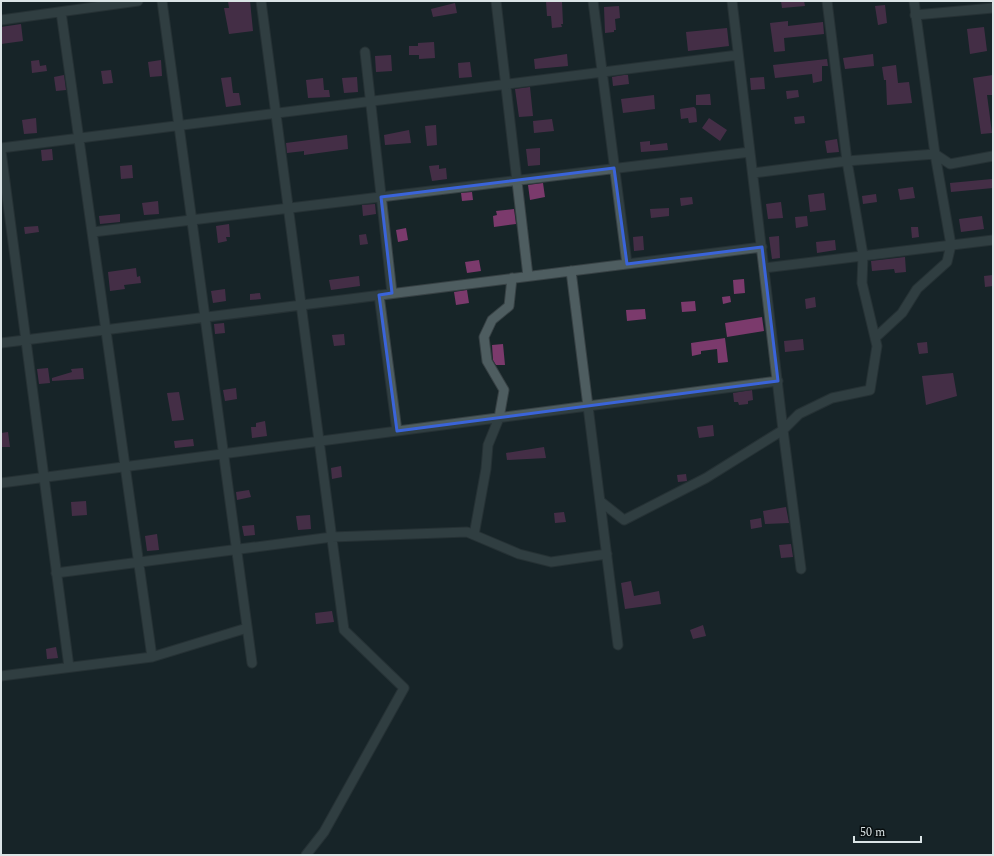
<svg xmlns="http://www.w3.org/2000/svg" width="994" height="856" viewBox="0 0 994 856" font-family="Spectral,serif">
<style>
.building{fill:#7b3a6c}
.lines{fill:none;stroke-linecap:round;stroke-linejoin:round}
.minor-casing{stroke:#374144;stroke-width:11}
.minor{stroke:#4e5d60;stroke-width:9}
.marked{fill:none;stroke:#3a64da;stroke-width:3;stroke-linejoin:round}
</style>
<rect width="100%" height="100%" fill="#172528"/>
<path class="building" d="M228,1H250L253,31L229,34L224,8H229Z
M546,1L562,2L563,24H561L562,27L552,28L551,16H547Z
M781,1H804L805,6L782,8Z
M455,3L457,13L433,17L431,9Z
M885,5L887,23L878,25L875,6Z
M619,6L620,18L615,19L616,30H614V32L605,33L604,7Z
M788,21V26L823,22L824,34L784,38L785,51L774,52L770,23Z
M21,24L23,41L1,44V27Z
M984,27L987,51L970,54L967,29Z
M727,28L729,46L688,51L686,32Z
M434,42L435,58L419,59V55H409V46H418V43Z
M567,54L568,66L535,69L534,59Z
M873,54L874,66L845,69L843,58Z
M391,55L392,71L376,72L375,56Z
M827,59L828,66H822V81L813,83L812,74L775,78L773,65Z
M39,60L40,66L46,65L47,71L32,73L31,61Z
M161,60L162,76L150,77L148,62Z
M470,62L472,77L459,78L458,63Z
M896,65L898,83L909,82L912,103L887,105L886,80H884L882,67Z
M111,70L113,83L103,84L101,71Z
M64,75L66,90L56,91L54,77Z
M624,75H628L629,84L613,86L612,77Z
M993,75V95H987L992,133L981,134L973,78Z
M231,77L233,93H239L241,105L226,107L221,78Z
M357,77L358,92L344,93L342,78Z
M764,77L765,89L751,90L750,78Z
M323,78L324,90H329L330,97L308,98L306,80Z
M530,87L533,116L519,117L515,89Z
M798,90L799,97L787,99L786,91Z
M710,94L711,105H696V95Z
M654,95L655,109L623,113L621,99Z
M694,107L696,109L697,122L689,123L688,118L681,119L680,109Z
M804,116L805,123L795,124L794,117Z
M36,118L37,133L24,134L22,120Z
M709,118L727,130L720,141L702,128Z
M552,119L554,131L534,133L533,121Z
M436,125L437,145L427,146L425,126Z
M409,130L411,143L385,145L384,135Z
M347,135L348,149L304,155V151L287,153L286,143Z
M837,139L839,152L827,153L825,141Z
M650,141V145L667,143L668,150L641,152L640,142Z
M540,148V165L528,166L526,149Z
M52,149L53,160L42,161L41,150Z
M132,165L133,178L121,179L120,166Z
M439,165V169L446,168L447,179L432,181L429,166Z
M992,179L993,188L951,192L950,183Z
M543,183L545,197L530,200L528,185Z
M913,187L915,198L900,200L898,189Z
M472,192L473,200L462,201L461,193Z
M824,193L826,210L810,212L808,195Z
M876,194L877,202L863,204L862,196Z
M692,197L693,204L681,206L680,198Z
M158,201L159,214L144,215L142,203Z
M781,202L783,218L768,219L766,204Z
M375,204L376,214L363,216L362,205Z
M669,208V216L651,218L650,209Z
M514,209L516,224L494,227L493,216L497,215L496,211Z
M120,214V222L100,224L99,216Z
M807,216L808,226L796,228L795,217Z
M982,216L984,229L961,232L959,219Z
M229,224L230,237H226L227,241L218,243L216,226Z
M38,226L39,232L25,234L24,227Z
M911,227H918L919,237L912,238Z
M406,228L408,240L398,242L396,230Z
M366,234L368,244L360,245L359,235Z
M643,236L644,250L634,251L633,237Z
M779,236L780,258L772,259L769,237Z
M835,240L836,250L817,253L816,242Z
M905,257L906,272L895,273L894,269L872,271L871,261Z
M479,260L481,271L467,273L465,262Z
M136,268L137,277L140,276L141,283L124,285L125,289L110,291L108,272Z
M993,275V286L985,287L984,276Z
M359,276L360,286L331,290L329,280Z
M744,279L745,293L734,294L733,280Z
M225,289L226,301L213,303L211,291Z
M467,290L469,303L456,305L454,292Z
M260,293L261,299L250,300V294Z
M730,296L731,302L723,304L722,297Z
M815,297L816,307L806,309L805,299Z
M695,301L696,311L682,312L681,302Z
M645,309L646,319L627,321L626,310Z
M762,317L764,331L727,337L725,323Z
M224,323L225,333L215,334L214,324Z
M344,334L345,345L334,346L332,335Z
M725,338L728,362L718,363L717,349L701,351V354L692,356L691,343Z
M803,339L804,350L785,352L784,341Z
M927,342L928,353L919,354L917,343Z
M503,344L505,365H496L493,360L492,345Z
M48,368L50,383L39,384L37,369Z
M83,368L84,379L52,381V378L72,372L71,369Z
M953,373L957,396L926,405L922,376Z
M236,388L237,399L225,401L223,390Z
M752,390L753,400L748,401V404L739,405L738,402H734L733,393Z
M179,392L184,420L172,421L167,393Z
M265,421L267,436L252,438L251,427H256V423Z
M713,425L714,436L699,438L697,427Z
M8,432L10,447H2L1,433Z
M193,439L194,446L175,448L174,441Z
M544,447L546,458L507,460L506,453Z
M341,466L342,477L332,479L331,468Z
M686,474L687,481L678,482L677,475Z
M249,490L251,497L237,500L236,492Z
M86,501L87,515L72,516L71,502Z
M786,507L789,523L765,524L763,511Z
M564,512L566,522L555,523L554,513Z
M310,515L311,529L298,530L296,516Z
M761,518L762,527L751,529L750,520Z
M254,525L255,535L244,536L242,526Z
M157,534L159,550L147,551L145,536Z
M791,544L793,557L781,558L779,545Z
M631,581L634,596L659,591L661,604L625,609L621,583Z
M332,611L334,622L316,624L315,613Z
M703,625L706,636L693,639L690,630Z
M56,647L58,658L47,659L46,649Z"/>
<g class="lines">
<g class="minor-casing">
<path id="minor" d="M162,1L252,663
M261,1L344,630L404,688L324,832L306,855
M496,1L528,276
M593,1L627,264
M732,1L783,430L801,569
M61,12L152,657
M915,15L993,8
M1,20L138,1
M365,52L392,293
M1,148L738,55
M1,151L69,667
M753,173L847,161L935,154L950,164L993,156
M93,232L750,152
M764,268L993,240
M571,271L618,645
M379,295L397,431
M875,338L902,313L917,289L947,262L951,245L935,154L914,1
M1,343L762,247
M1,483L778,381
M600,501L624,520L706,478L783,430L799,414L832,398L870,390L877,346L862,283L863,255L847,161L827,1
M474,535L486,469L488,445L499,418L504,390L487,361L484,337L492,320L509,306L512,278
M56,573L332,537L467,532L519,554L551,562L607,554
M1,676L152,657L247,628"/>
</g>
<use href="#minor" class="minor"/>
</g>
<path d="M0 0H994V856H0ZM614,168L627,264L762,247L778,381L397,431L379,295L392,293L381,197Z" fill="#172528" fill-opacity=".55" fill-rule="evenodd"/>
<path class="marked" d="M614,168L627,264L762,247L778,381L397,431L379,295L392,293L381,197Z"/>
<rect width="994" height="856" fill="none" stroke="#dbe4e6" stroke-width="4"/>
<path d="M854 836v6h67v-6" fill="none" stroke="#dbe4e6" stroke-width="2"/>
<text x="860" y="836" font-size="12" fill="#dbe4e6" stroke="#070d0e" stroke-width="3" paint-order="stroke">50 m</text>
</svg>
